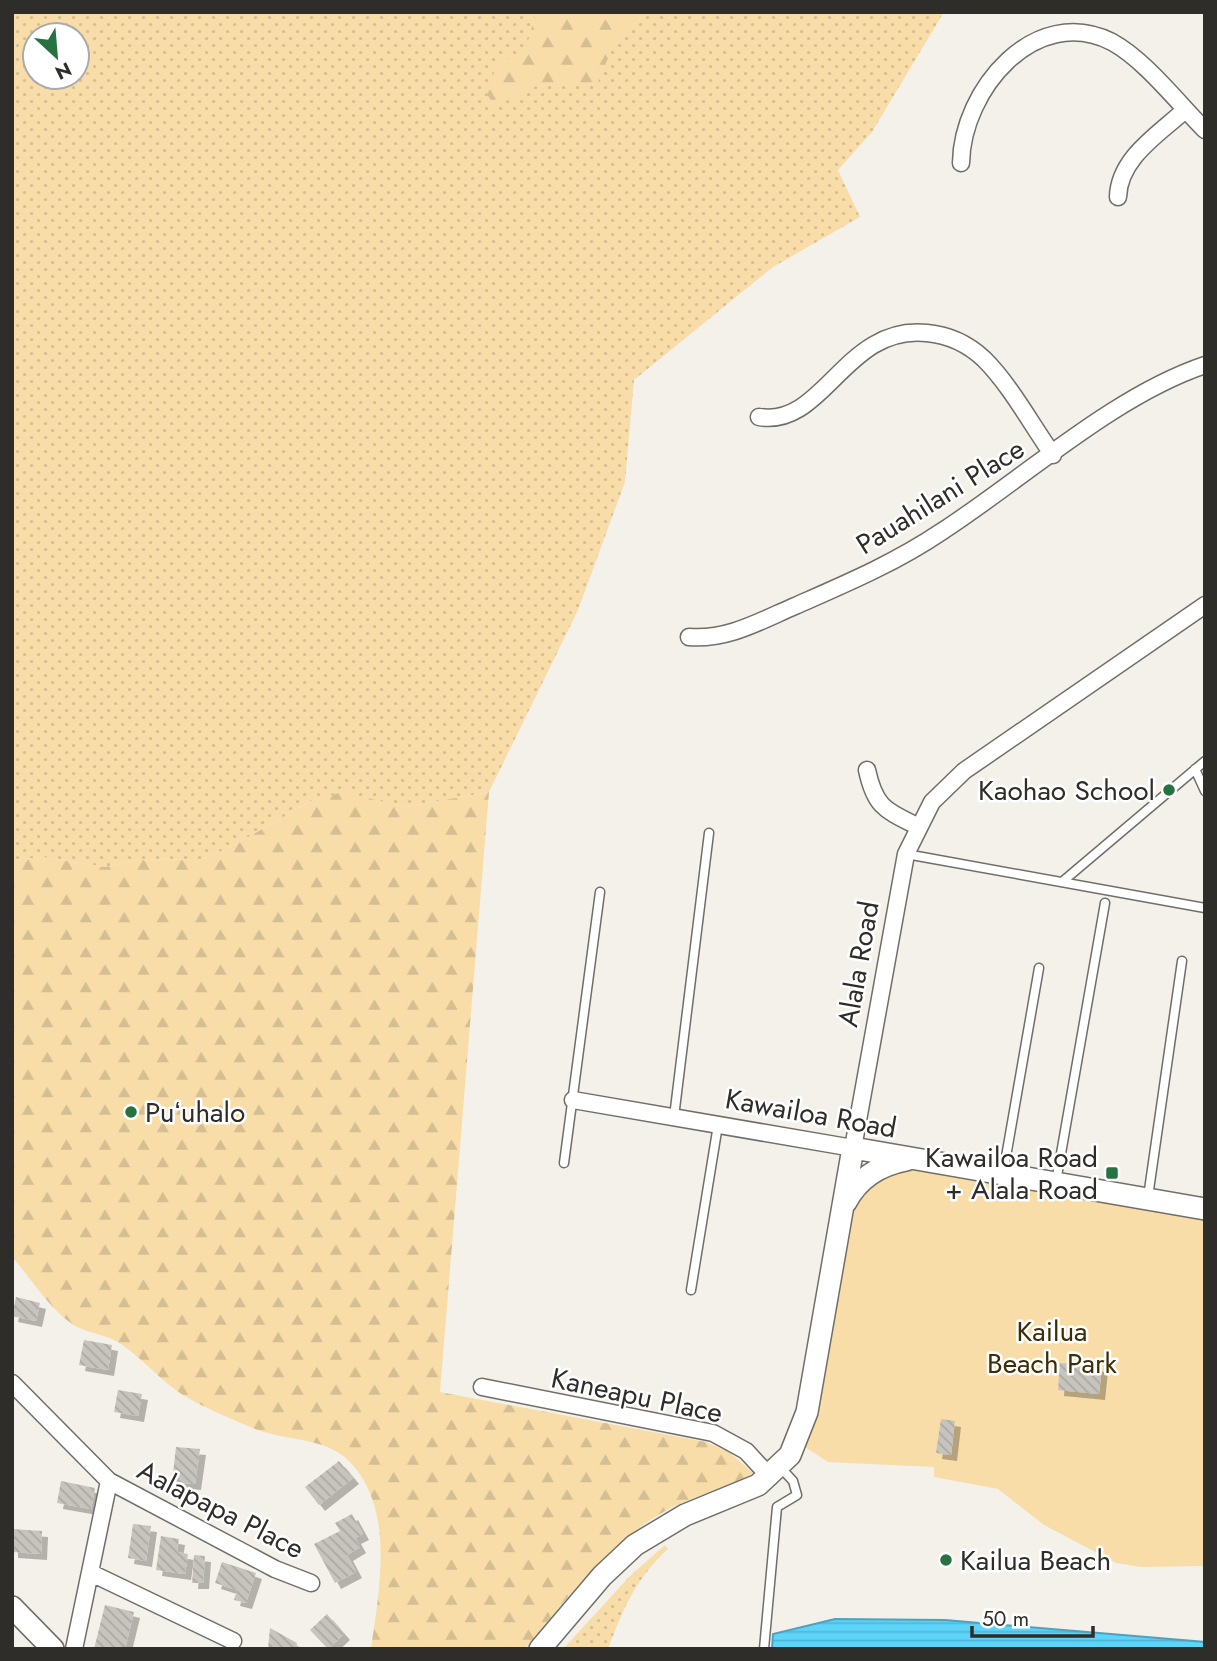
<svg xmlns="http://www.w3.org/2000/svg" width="1217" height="1661" viewBox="0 0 1217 1661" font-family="Jost,sans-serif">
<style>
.grass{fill:url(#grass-dots);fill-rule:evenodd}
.forest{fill:url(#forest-firs)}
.green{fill:#f8dda9}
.water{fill:url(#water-rules);stroke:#4fa2bb;stroke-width:2}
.building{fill:url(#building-back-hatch);filter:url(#shadow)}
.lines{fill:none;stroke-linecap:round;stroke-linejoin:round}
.service-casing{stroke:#716e68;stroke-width:11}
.minor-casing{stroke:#716e68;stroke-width:19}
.tertiary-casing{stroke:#716e68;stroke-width:24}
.service{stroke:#fff;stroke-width:8}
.minor{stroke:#fff;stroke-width:16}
.tertiary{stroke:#fff;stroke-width:21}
.poi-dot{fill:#267240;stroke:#fff;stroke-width:2.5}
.labels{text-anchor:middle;stroke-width:5;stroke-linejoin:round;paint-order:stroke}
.street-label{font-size:28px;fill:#2e2d2a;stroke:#fff}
.poi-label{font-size:28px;fill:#2e2d2a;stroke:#fff;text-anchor:end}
.park-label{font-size:28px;fill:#3d2d04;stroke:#fff}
</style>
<defs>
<pattern id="grass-dots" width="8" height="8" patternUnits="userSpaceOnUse" patternTransform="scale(1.75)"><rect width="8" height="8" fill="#f8dda9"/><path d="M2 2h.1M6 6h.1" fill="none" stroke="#d5be92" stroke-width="1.8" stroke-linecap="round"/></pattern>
<pattern id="forest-firs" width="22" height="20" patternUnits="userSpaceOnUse" patternTransform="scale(1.75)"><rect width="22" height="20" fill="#f8dda9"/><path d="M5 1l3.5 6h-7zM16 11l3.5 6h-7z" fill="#d5be92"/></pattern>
<pattern id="water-rules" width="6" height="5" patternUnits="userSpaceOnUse" patternTransform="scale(1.75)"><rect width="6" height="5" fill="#5dd4f9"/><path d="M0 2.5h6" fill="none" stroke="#51b6d6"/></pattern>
<pattern id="building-back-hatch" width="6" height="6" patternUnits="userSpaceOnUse" patternTransform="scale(1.75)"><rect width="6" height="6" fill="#c7c4be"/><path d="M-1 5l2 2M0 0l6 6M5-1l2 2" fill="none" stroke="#aba9a3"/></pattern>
<filter id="shadow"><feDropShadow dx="6" dy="6" stdDeviation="0" flood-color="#0004"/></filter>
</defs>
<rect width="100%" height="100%" fill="#f4f1eb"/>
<path class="grass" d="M12,12H944L872,132L838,170L860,217L773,267L634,380L625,482L578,610L489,792L405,807L343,793L313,800L231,847L202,859L137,860L105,867L42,857L12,860ZM35,35H77V77H35Z
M665,1545L668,1549C636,1578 623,1609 608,1649H563L630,1576Z"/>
<path class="forest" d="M536,12H646L617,37L598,82L531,87L495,107L484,89L503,59L524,56Z
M343,792L405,807L489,792L440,1392L706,1442L729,1452L753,1473C724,1490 690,1496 660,1514C605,1546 566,1600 525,1649H371C379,1590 396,1509 349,1461C326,1437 284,1441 255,1429C232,1419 204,1408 183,1395C161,1381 143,1359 121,1344C108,1335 91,1334 77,1327C53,1314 30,1277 12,1257V860L42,857L105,867L137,860L202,859L231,847L313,800Z"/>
<path class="green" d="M907,1169L1205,1218V1566L1141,1567L1116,1563L1044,1525L998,1489L934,1477V1467L828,1462L805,1447L813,1423L850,1216C862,1190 880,1177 907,1169Z"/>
<path class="water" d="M835,1619L945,1620L1205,1642V1649H772L773,1634Z"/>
<path class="building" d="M16,1297L40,1303L36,1321L12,1316Z
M84,1340L112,1345L108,1370L79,1365Z
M1060,1363L1102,1366L1099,1394L1058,1390Z
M118,1390L142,1394L138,1416L114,1412Z
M941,1419L955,1421L951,1455L936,1453Z
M176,1447L200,1449L195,1484L172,1482Z
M339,1461L353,1478L319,1505L305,1487Z
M61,1481L95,1488L91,1509L57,1503Z
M352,1514L363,1534L355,1538L360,1547L347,1555L356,1572L335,1583L314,1544L340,1531L335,1523Z
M133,1524L151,1526L146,1561L128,1558Z
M12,1529L42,1531L41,1554L12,1552Z
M161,1536L179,1539L177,1552L188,1554L185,1574L156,1570Z
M194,1555L205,1556L203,1583H192Z
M222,1562L256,1573L246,1603L234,1600L237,1590L215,1583Z
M105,1605L134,1612L125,1649H94Z
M327,1614L344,1634L328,1649L310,1630Z
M270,1628L297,1643L296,1649H268Z"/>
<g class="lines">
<g class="service-casing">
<path id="service" d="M1195,769L1205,791
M906,854L1205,908
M1062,882L1205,761
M674,1117L709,833
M564,1163L600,892
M1003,1174L1039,968
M1056,1182L1105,903
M1148,1197L1182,961
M691,1290L718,1125
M764,1649L777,1507L797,1495L793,1481L780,1467"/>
</g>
<g class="minor-casing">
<path id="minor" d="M961,163C962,90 1035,3 1112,42C1145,60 1178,103 1205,130
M1118,197C1119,158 1159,134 1185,110
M759,417C824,428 845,324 927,333C949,335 968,344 984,359C1011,386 1031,424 1053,455
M689,637C728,640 760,621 795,606C845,584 895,563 941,532C1023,479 1113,396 1205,365
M867,770C875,807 885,810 917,826
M573,1100L853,1148L906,854L932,802L964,771L1205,605
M12,1383L109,1481L275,1569L311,1583
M482,1387L713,1433L746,1451L770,1477
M91,1573L233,1641
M74,1649L109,1481"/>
</g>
<g class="tertiary-casing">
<path id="tertiary" d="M846,1202C859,1177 880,1165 906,1160
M12,1607L53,1649
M540,1649L602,1576L635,1545L685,1515L758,1485L790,1455L807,1412L853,1148L1205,1209"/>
</g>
<use href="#service" class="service"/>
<use href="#minor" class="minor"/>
<use href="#tertiary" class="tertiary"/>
</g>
<g class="poi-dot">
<circle cx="1169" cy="790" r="7"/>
<circle cx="131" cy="1112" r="7"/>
<rect x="1105" y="1166" width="14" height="14" rx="3.5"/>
<circle cx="946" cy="1560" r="7"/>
</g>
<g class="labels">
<g class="street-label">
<text transform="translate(940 496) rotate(-32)" y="10">Pauahilani Place</text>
<text transform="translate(858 964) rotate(-80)" y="10">Alala Road</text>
<text transform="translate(811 1113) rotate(10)" y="10">Kawailoa Road</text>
<text transform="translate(637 1395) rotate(12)" y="10">Kaneapu Place</text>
<text transform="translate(221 1509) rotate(27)" y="10">Aalapapa Place</text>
</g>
<g class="poi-label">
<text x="1155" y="800">Kaohao School</text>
<text x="145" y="1122" text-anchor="start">Puʻuhalo</text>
<text x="1098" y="1167">Kawailoa Road<tspan x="1098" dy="32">+ Alala Road</tspan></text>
<text x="960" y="1570" text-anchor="start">Kailua Beach</text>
</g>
<g class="park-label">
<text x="1052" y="1341">Kailua<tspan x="1052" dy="32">Beach Park</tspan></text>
</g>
</g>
<rect width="1217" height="1661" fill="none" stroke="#2e2d2a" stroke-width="28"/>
<g transform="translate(56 56) rotate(154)"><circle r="33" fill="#ffffff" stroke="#ababaa" stroke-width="2"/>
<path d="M0-5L12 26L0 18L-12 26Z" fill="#267240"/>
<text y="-10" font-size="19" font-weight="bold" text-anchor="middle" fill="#2e2d2a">N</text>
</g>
<path d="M972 1626v10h121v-10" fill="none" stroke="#2e2d2a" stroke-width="3.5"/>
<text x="982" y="1626" font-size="21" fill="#2e2d2a" stroke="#ffffff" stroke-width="5" paint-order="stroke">50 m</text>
</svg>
